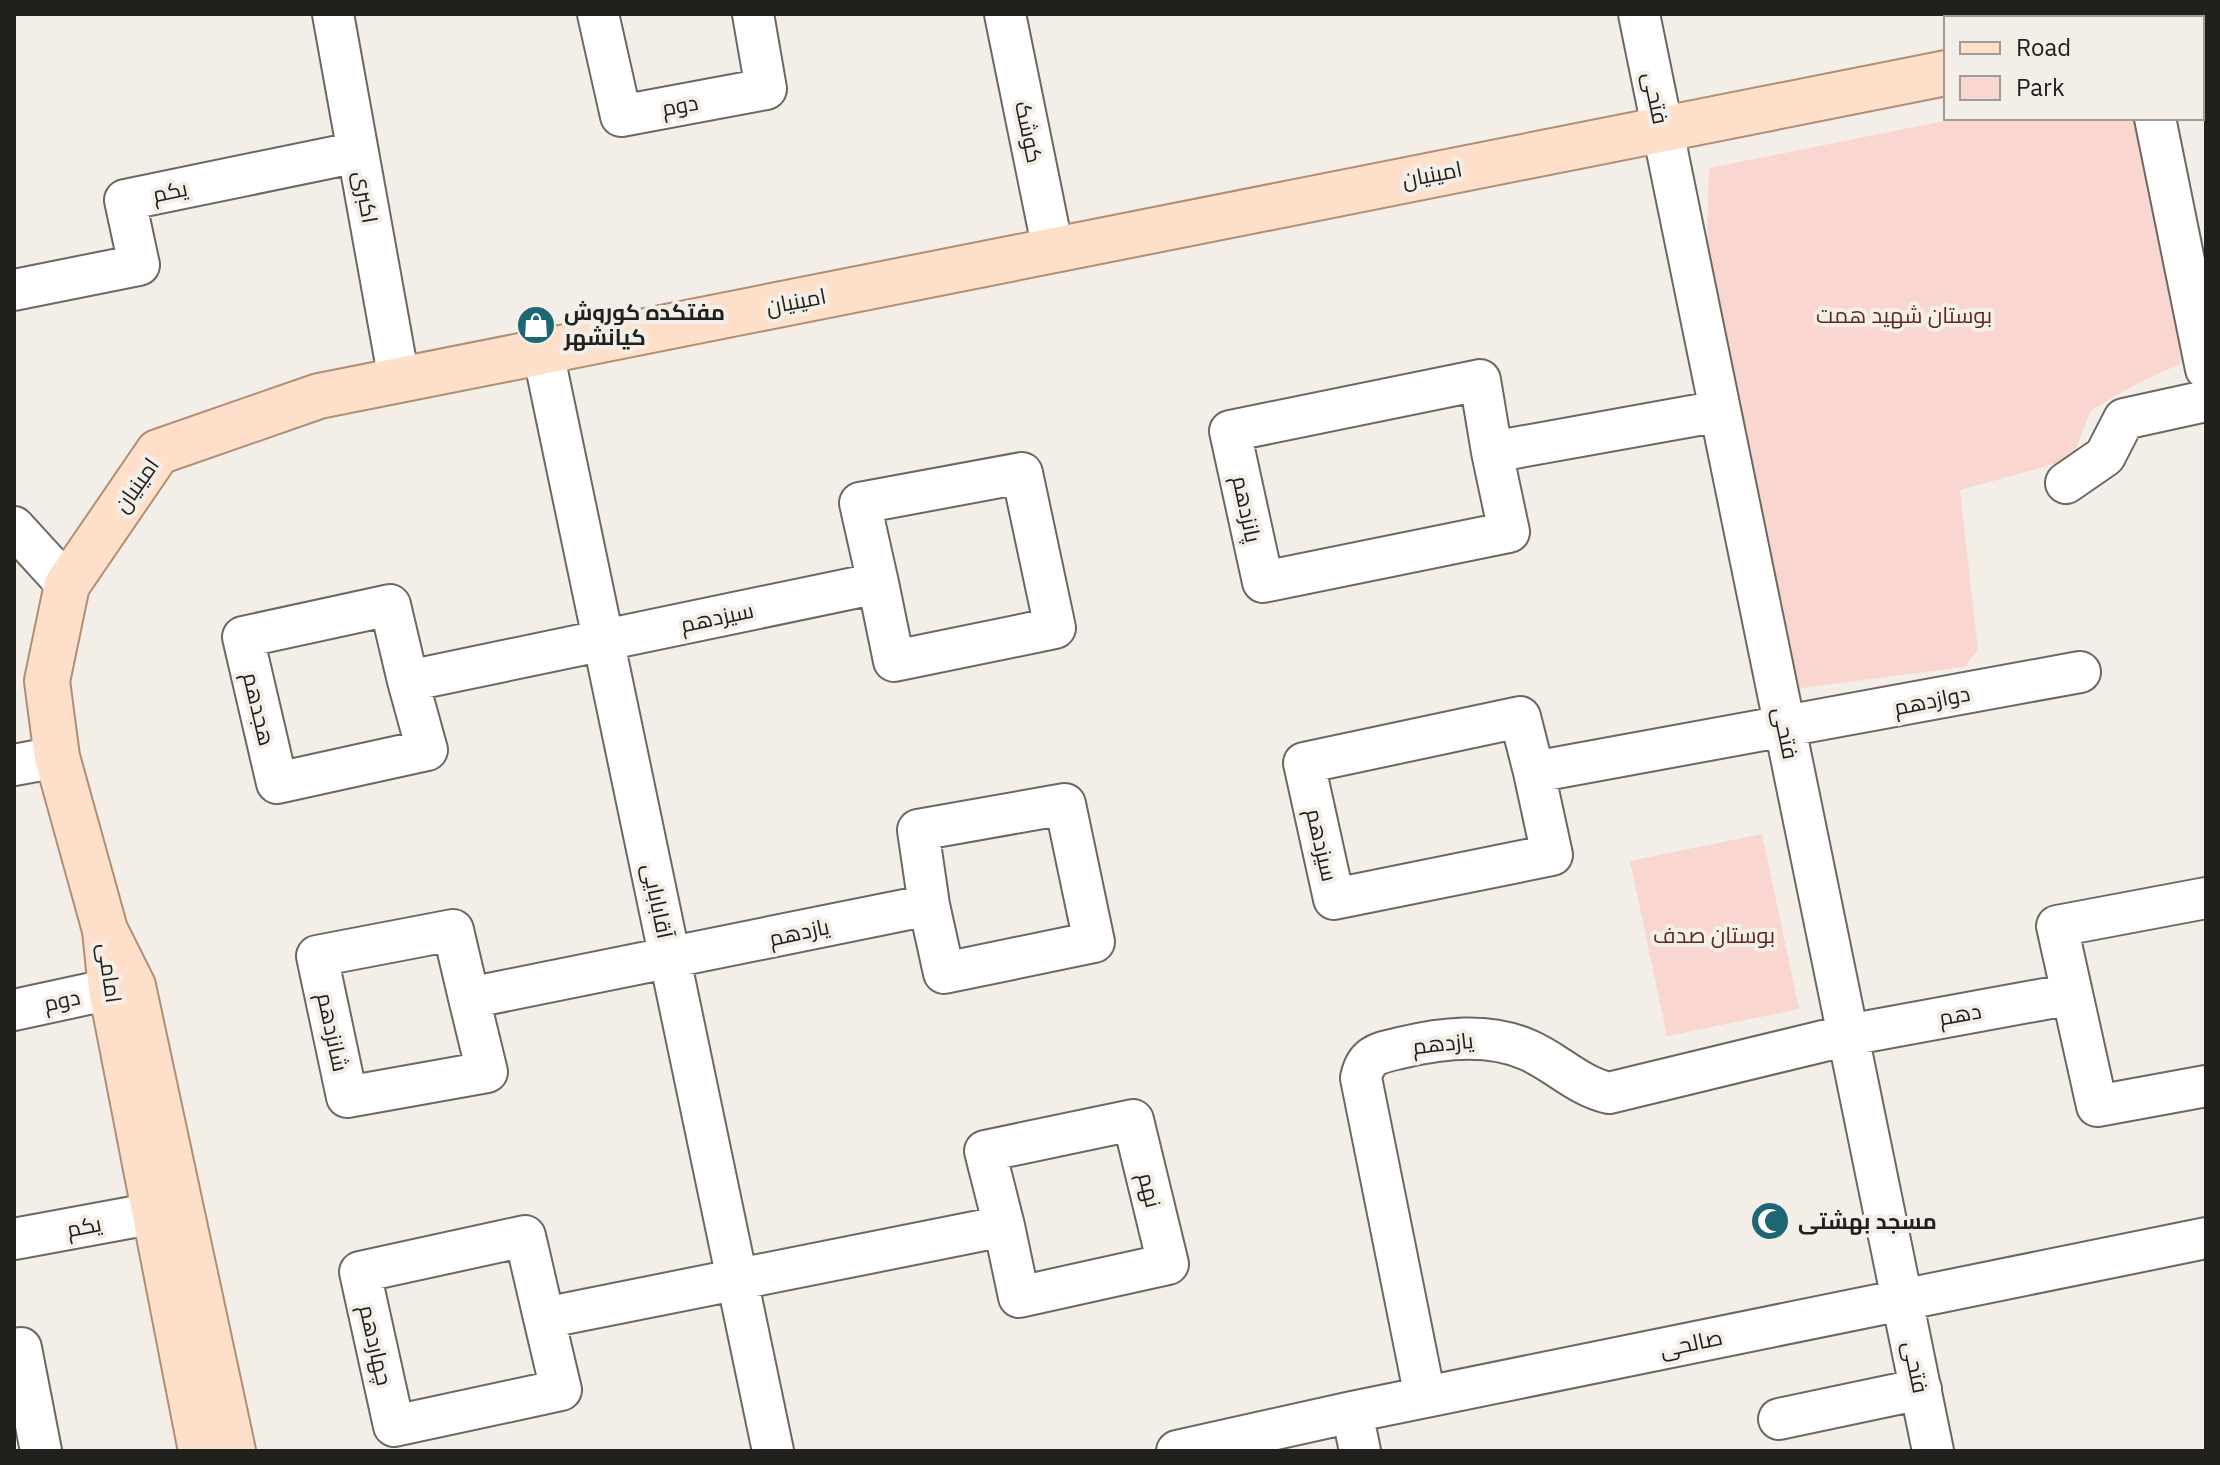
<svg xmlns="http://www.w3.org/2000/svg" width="2220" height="1465" viewBox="0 0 2220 1465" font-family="'IBM Plex Sans',Cairo,sans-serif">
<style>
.green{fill:#f9d6cf}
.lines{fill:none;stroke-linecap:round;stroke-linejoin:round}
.minor-casing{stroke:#6b6861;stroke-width:44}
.major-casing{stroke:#b08e76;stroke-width:48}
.minor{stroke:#fff;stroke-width:40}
.major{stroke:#fedfca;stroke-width:44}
.labels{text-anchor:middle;stroke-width:8;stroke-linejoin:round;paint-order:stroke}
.street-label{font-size:22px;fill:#21201d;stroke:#f3eee7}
.poi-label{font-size:22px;font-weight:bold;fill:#21201d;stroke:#f3eee7;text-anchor:start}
.park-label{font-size:22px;fill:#60281d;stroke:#f3eee7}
</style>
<rect width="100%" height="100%" fill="#f3eee7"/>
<path class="green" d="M1959,118H2143L2193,358L2140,382L2091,410L2072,459L1960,490L1978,650L1964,667L1793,689L1706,276L1709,168Z
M1762,834L1799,1009L1667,1036L1630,861Z"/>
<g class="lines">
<g class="minor-casing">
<path id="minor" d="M333,14L399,380
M598,14L621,116L766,89L753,14
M1005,14L1053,250
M1639,14L1933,1451
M2155,118L2206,369
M14,290L139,265L125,200L358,152
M543,352L773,1451
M1492,452L1480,380L1230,431L1263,582L1509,532L1492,452L1720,411
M2066,483L2105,456L2124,419L2206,401
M14,527L67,585
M408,681L390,605L243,637L277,783L427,750L408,681L878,583L894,661L1055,628L1022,473L860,503L878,583
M14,765L57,757
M1534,772L1520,717L1304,763L1334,899L1552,855L1534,772L2080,672
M2206,898L2057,926L2097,1106L2206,1086
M469,998L453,930L317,956L347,1097L487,1072L469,998L929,905L944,973L1094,942L1065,804L918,830L929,905
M14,1010L111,989
M14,1239L155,1213
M544,1318L525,1236L360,1272L394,1426L561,1390L544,1318L1004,1226L1019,1297L1168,1264L1133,1120L985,1151L1004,1226
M14,1349L21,1348L41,1451
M1425,1397L1361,1078C1366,1054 1379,1053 1400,1048C1441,1038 1488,1032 1528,1050C1556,1062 1578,1086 1609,1093L1848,1035L2072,994
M1352,1412L1360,1451
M1779,1419L1921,1389
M1177,1451L1352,1412L2206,1238"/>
</g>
<g class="major-casing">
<path id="major" d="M2202,23L2206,22
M105,930L57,757L47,681L67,585L158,452L319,396L1946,73
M201,1451L111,989L105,930L133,986L233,1451"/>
</g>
<use href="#minor" class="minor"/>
<use href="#major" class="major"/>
</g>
<defs>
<g id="shop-disc" transform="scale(2)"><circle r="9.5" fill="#1d6673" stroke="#f3eee7"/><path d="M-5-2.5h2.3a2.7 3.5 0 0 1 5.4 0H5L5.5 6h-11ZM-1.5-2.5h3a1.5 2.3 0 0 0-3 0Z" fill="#fff"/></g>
<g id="mosque-disc" transform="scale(2)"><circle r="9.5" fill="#1d6673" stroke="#f3eee7"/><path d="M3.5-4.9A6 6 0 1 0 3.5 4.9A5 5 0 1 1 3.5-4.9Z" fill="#fff"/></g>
</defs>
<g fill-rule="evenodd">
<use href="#shop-disc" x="536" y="325"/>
<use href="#mosque-disc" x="1770" y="1221"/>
</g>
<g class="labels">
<g class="street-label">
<text transform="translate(1656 98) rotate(78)" y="8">فتحی</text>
<text transform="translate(680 105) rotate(-10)" y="8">دوم</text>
<text transform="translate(1029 132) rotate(78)" y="8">کوشک</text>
<text transform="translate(1432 174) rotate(-11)" y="8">امینیان</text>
<text transform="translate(170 191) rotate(-12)" y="8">یکم</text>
<text transform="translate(366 197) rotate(80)" y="8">اکبری</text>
<text transform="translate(796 301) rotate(-11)" y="8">امینیان</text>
<text transform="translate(136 485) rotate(-55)" y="8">امینیان</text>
<text transform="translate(1247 509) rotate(78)" y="8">پانزدهم</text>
<text transform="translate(717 617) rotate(-12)" y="8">سیزدهم</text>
<text transform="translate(1932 700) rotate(-11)" y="8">دوازدهم</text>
<text transform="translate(259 709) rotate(77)" y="8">هجدهم</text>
<text transform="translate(1786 733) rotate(78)" y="8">فتحی</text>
<text transform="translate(1322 845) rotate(77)" y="8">سیزدهم</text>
<text transform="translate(658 901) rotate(78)" y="8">آقابابایی</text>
<text transform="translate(799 932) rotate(-12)" y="8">یازدهم</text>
<text transform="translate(110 973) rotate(82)" y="8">امامی</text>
<text transform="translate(62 1000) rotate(-12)" y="8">دوم</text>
<text transform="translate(1960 1014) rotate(-10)" y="8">دهم</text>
<text transform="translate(333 1032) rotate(78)" y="8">شانزدهم</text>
<text transform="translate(1443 1043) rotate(-6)" y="8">یازدهم</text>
<text transform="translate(1150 1190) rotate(76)" y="8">نهم</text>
<text transform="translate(84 1226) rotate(-11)" y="8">یکم</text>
<text transform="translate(1691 1343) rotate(-12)" y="8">صالحی</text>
<text transform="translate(376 1345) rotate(77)" y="8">چهاردهم</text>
<text transform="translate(1916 1367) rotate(78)" y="8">فتحی</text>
</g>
<g class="poi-label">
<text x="564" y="320">مفتکده کوروش<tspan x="564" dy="25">کیانشهر</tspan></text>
<text x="1798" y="1229">مسجد بهشتی</text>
</g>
<g class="park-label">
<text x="1904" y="323">بوستان شهید همت</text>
<text x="1714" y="943">بوستان صدف</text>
</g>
</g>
<rect width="2220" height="1465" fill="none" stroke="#21201d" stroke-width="32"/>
<rect x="1944" y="16" width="260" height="104" fill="#f3eee7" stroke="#9f9c96" stroke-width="2"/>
<rect x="1960" y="42" width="40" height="12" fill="#fedfca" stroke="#9f9c96" stroke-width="2"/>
<text x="2016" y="56" font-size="24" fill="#21201d">Road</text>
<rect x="1960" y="76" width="40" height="24" fill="#f9d6cf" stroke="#9f9c96" stroke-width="2"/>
<text x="2016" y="96" font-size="24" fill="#21201d">Park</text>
</svg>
